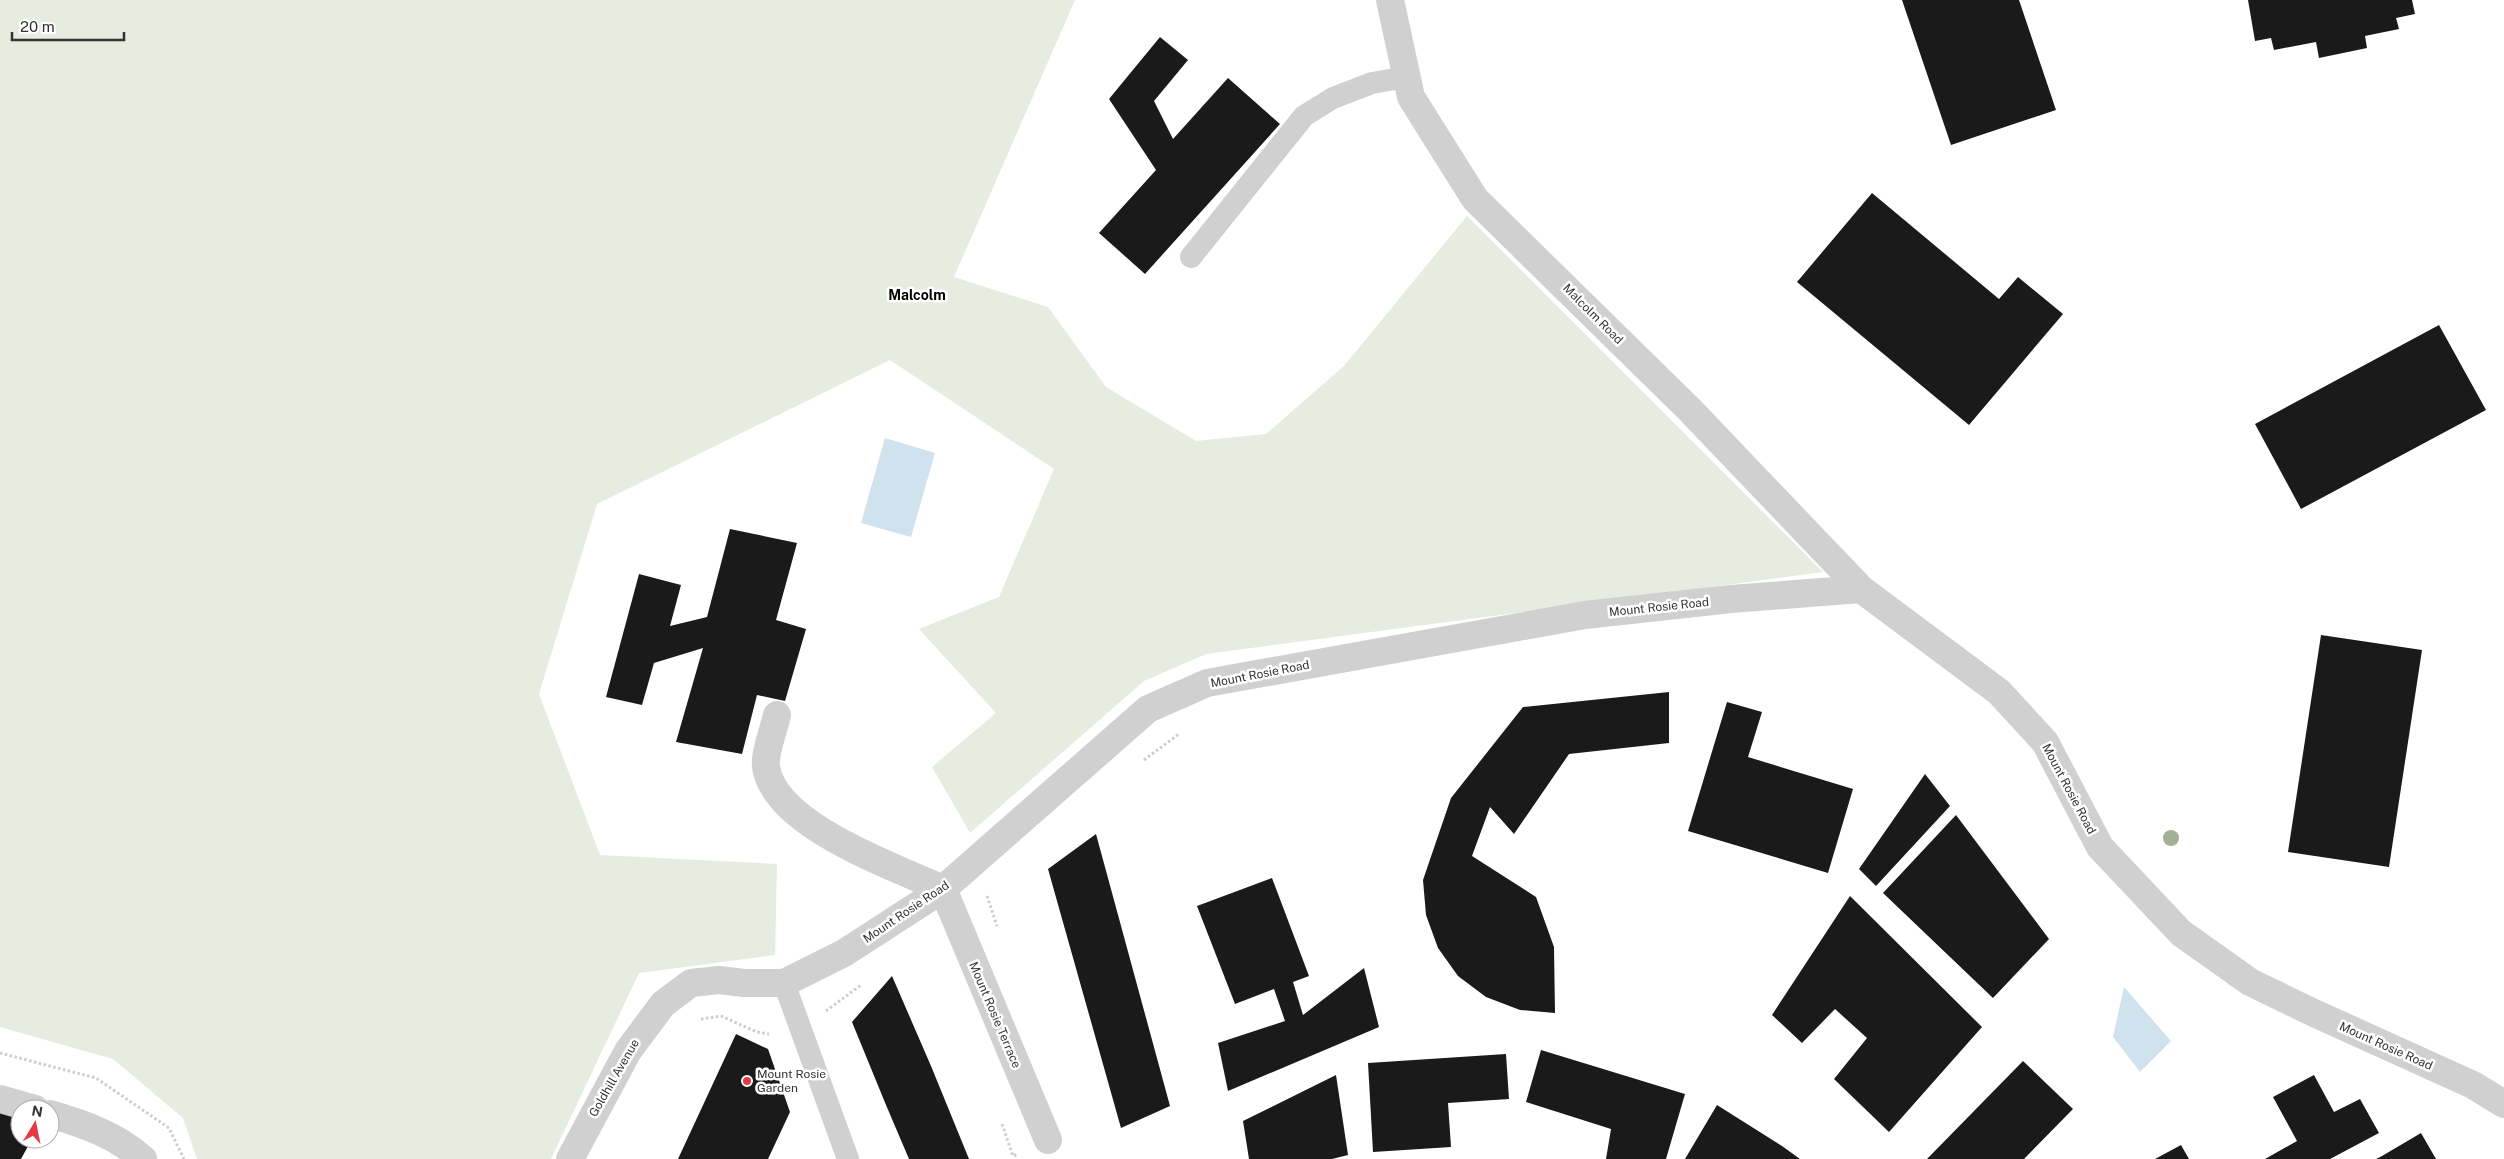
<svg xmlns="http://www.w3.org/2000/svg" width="2504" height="1159" viewBox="0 0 2504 1159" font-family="'Public Sans',sans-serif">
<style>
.green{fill:#e6ecdf}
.water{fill:#cfe2ee}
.building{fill:#1a1a1a}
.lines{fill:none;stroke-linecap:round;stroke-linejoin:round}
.path{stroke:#cdcdcd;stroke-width:3;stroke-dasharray:2.5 2.5;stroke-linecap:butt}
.lane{stroke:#d0d0d0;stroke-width:22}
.street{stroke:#d0d0d0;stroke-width:28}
.tree{fill:#a2b095}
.poi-dot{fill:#e63946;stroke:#fff;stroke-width:2}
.labels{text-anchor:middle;stroke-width:5;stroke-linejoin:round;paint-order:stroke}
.street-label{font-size:12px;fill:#333;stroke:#fff}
.poi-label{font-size:12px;fill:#333;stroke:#fff;text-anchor:start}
.neighbourhood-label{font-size:14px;font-weight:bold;fill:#000;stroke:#fff}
</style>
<rect width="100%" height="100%" fill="#fff"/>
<path class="green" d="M0,0H1075L954,277L1048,307L1106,387L1196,441L1266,434L1344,366L1467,216L1823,572L1206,654L1144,681L970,833L932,767L996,713L919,629L999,597L1054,469L890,360L597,504L539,694L600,855L777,864L775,955L639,973L551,1159H197L183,1118L113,1059L0,1027Z"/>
<path class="water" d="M885,438L935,453L911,537L861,523Z
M2124,987L2171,1041L2140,1072L2113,1037Z"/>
<path class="building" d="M1902,0H2019L2056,110L1951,145Z
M2248,0H2412L2415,14L2396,18L2399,29L2365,36L2367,48L2319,58L2316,42L2274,50L2271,38L2255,41Z
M1160,37L1188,60L1154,101L1173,139L1228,78L1280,124L1145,274L1099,233L1156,170L1109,99Z
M1872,193L1999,299L2018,277L2063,314L1969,425L1797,282Z
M2439,325L2486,410L2301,509L2255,424Z
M730,529L797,543L776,620L806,629L785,701L757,695L742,754L676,742L703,648L654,663L642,705L606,697L639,574L681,585L670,626L707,617Z
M2321,635L2422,650L2389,867L2288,852Z
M1669,692V743L1569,754L1514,834L1490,807L1472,856L1536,897L1554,947L1555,1013L1520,1010L1486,997L1458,976L1438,948L1426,915L1423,880L1451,798L1523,707Z
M1727,702L1762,712L1748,757L1853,789L1828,873L1688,831Z
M1925,774L1950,806L1876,886L1859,869Z
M1956,815L2049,939L1993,998L1883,893Z
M1096,834L1170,1106L1121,1128L1048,869Z
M1272,878L1309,976L1293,982L1303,1015L1364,968L1379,1027L1228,1091L1218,1043L1285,1021L1274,989L1235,1004L1197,906Z
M1850,896L1982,1027L1889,1132L1834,1079L1867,1038L1835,1009L1802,1043L1772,1015Z
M892,976L931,1066L969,1159H909L886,1105L852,1022Z
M736,1034L768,1049L790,1112L768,1159H678Z
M1541,1050L1685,1094L1666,1159H1606L1611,1129L1526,1102Z
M1506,1054L1509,1099L1448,1103L1451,1147L1373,1152L1368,1063Z
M2023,1061L2073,1109L2024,1159H1927Z
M1336,1075L1348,1155L1332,1159H1249L1243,1121Z
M2314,1075L2334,1112L2360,1099L2379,1133L2330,1159H2265L2297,1141L2273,1097Z
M1717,1105L1782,1146L1800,1159H1685Z
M0,1107L20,1118V1139H32L21,1159H0Z
M2421,1133L2436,1159H2376L2382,1156Z
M2181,1145L2189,1159H2155Z"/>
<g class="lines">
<path class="path" d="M1144,760L1179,734
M987,896L997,926
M826,1011L861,985
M701,1019L721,1016L757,1032L769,1034
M0,1053L96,1078L169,1128L184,1159
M1002,1124L1013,1156L1018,1154"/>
<path class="lane" d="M1191,257L1304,116L1333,98L1372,83L1407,77
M784,983L848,1159"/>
<path class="street" d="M1390,0L1411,97L1475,199L1690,410L1861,589L1999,692L2045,742L2100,847L2181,933L2250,982L2314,1013L2473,1085L2504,1104
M777,715C774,728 764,756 766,767C775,826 895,867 943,889
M943,889L1048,1140
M0,1099L35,1109
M50,1114C84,1124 116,1135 143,1159
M570,1159L628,1051L663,1004L691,983L719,980L744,983H784L844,953L943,889L1148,709L1207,683L1585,615L1731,599L1861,589"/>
</g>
<circle class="tree" cx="2171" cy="838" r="8"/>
<circle class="poi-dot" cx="747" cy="1081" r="5"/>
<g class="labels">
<g class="street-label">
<text transform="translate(1593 314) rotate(45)" y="4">Malcolm Road</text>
<text transform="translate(1659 607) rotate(-6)" y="4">Mount Rosie Road</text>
<text transform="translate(1260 674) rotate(-11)" y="4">Mount Rosie Road</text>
<text transform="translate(2069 789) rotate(62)" y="4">Mount Rosie Road</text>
<text transform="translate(906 912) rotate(-34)" y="4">Mount Rosie Road</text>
<text transform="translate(995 1015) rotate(67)" y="4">Mount Rosie Terrace</text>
<text transform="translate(2386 1046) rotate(24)" y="4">Mount Rosie Road</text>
<text transform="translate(614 1078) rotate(-60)" y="4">Goldhill Avenue</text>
</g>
<g class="poi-label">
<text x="757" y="1078">Mount Rosie<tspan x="757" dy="14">Garden</tspan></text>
</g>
<g class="neighbourhood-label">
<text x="917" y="300">Malcolm</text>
</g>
</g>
<g transform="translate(35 1124) rotate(10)"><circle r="24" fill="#ffffff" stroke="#adadad"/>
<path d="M0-4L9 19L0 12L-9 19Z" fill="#e63946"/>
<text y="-8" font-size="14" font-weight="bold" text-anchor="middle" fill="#333333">N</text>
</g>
<path d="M12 32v8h112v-8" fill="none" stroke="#333333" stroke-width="2.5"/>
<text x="20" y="32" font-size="15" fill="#333333" stroke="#ffffff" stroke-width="4" paint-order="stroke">20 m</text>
</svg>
